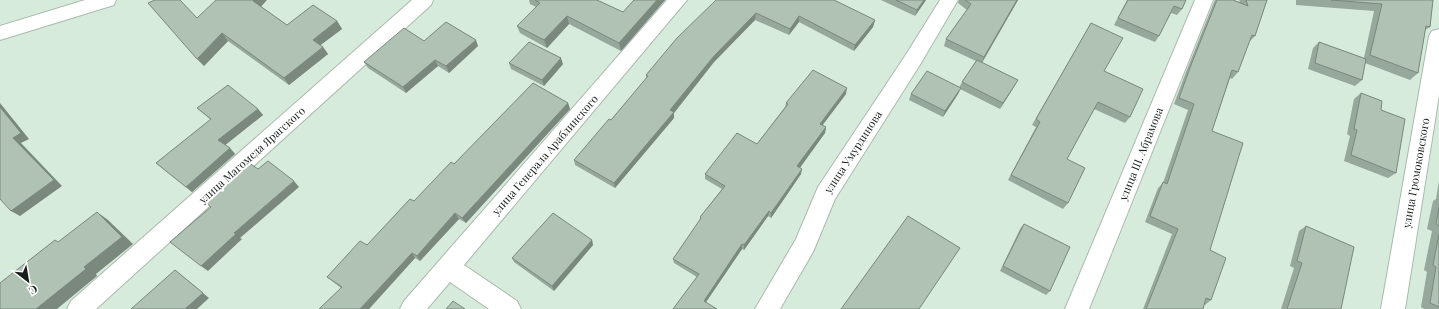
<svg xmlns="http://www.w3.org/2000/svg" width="1439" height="309" viewBox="0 0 1439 309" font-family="'Playfair Display',serif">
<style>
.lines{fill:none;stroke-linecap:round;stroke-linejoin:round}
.street-casing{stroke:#a8bbac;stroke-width:2}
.street{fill:#fff;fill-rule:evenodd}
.wall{fill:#96a79b}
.shaded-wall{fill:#7a887e}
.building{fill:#afc2b4;stroke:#7a887e}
.labels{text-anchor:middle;stroke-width:4;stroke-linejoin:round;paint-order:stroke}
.street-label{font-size:11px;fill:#181f1a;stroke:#fff}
</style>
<rect width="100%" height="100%" fill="#d7ebdc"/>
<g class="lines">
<g class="street-casing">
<path id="street" d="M85,0H116L114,5L0,40V26Z
M412,0H433L431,5L96,309H67L71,301Z
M667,0H687L464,265L517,301L521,309H489L450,282L427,309H400L404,301Z
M940,0H958L921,63L835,199L813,252L780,309H755L796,239L818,187L907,53Z
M1195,0H1213L1089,309H1065Z
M1439,29V95L1405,309H1381L1429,36L1432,31Z"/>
</g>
<use href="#street" class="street"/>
</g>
<path class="wall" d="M529,0H597L623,12L634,0H665L621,51L569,24L547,48L520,33L517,26L536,7L530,4Z
M716,0L875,20L873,27L854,51L799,22L789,35L755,20L714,62L674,113V118L615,188L575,165L574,160L611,120L646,79V75Z
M881,0H926L915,16Z
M959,0H1018L982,63L1018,80L1000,109L960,89L958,94L943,117L909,100L911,94L959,88L962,82L976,61L944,46L946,39L967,10L958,3Z
M1127,0H1186L1182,9L1177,15L1171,13L1159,36L1155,42L1114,25Z
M1215,0H1233L1240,2L1239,0H1267L1255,36L1249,42L1238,72L1232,79L1230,78L1212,131L1210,250L1211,300L1205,305L1204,304L1203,309H1143L1172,234L1145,222L1158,188L1163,183L1188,110L1174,104L1186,72L1214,2Z
M1296,0H1433L1430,27L1425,30L1418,73L1410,80L1365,63L1362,80L1355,86L1308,69L1313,48L1319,42L1364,58L1374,11L1296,5Z
M261,7L287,25L337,21L342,29L320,45L323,47L328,54L289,85L228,41L204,66L197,18Z
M1091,23L1104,71L1130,117L1125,123L1094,109L1067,159L1068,203L1063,209L1008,180L1036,127L1032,125Z
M478,46L449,73L438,66L406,93L368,68L364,62Z
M509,63L563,64L544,86L511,69Z
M1361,93L1381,110L1396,173L1388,178L1344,161L1350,136L1347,134L1354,99Z
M846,94L822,125L826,127L825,133L800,167L801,174L771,218L768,216L744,250L742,249L706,302L673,309L697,277L674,263L673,259L700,221V217L722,189L705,179V174L757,144L785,107L786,103Z
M568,103L570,109L466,223L459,219L420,261L415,258L369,309H319L341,288L332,281L327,277L367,245L454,164Z
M197,108L258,109L263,115L225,145L230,148L235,154L192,192L156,163L211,120Z
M1439,181V309H1424L1421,307L1427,272L1424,270L1432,231L1427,229L1433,201L1436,199Z
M1024,224L1050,291L1046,295L1000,271L1020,229Z
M1306,226L1341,309H1281L1294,268L1290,266L1299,231Z
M592,240L593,245L554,291L514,262L512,258Z"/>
<path class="shaded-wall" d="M254,0H267L259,9L253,1Z
M657,0H665L621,51L619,43Z
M924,0H926L915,16L917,10Z
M1017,0H1018L981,64L984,57Z
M756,13L755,20L714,62L674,113V118L615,188L614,183L670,110L714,56Z
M567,16L569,24L547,48L544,40Z
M799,16V22L789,35L790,29Z
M875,20L873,27L854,51L855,45Z
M337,21L342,29L318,47L313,40Z
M222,33L228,41L204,66L197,59Z
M476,40L478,46L449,73L446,66Z
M323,47L328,54L289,85L284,78Z
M561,58L563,64L544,86L542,80Z
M435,60L438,66L406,93L403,87Z
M1018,80L1014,87L1000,109L1003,103Z
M847,88L846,94L819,130L820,124Z
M961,88L958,94L943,117L945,111Z
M0,103L29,139L21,143L62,186L20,216L11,211L13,138L0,107Z
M568,103L570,109L466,223L462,218Z
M258,109L263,115L224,146L218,140Z
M826,127L825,133L797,172V166Z
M230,148L235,154L192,192L186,187Z
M802,169L801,174L771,218V213Z
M294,181L299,187L240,238L242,239L208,271L201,266L234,233Z
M769,211L768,216L744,250V245Z
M97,212L108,220L133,244L96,274L97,276L57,309H36Z
M455,213L459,219L420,261L417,256Z
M592,240L593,245L554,291L552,286Z
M742,244V249L704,305V301Z
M412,253L415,258L369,309H360Z
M175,270L181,275L209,298L197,309H185Z"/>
<path class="building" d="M155,0H180L197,18L216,0H254L253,1L287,25L313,5L337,21L313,40L323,47L284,78L222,33L197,59L148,3Z
M535,0H597L623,12L634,0H657L619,43L567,16L544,40L517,26L540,3Z
M716,0H834L875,20L855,45L799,16L790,29L756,13L714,56L670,110L674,112L614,183L574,160L609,119L611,120L648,76L646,75L677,38Z
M896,0H924L917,10Z
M965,0H1017L984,57L946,39L971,4Z
M1128,0H1186L1182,9L1174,6L1159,36L1118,18Z
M1217,0H1233L1248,6L1246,0H1267L1255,36L1252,35L1238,72L1232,70L1212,131L1243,143L1210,250L1226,258L1211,300L1206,298L1203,309H1146L1178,229L1150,216L1163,182L1167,184L1194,104L1179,98L1191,65Z
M1331,0H1433L1430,27L1426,26L1418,73L1370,55L1382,4Z
M446,22L476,40L446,66L435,60L403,87L364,62L404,28L424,41Z
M1091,23L1123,38L1104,71L1143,89L1130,117L1098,102L1067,159L1085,168L1068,203L1011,175L1040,122L1036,119Z
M529,42L561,58L542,80L509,63Z
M1319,42L1366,59L1362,80L1315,63Z
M977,60L1018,80L1003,103L962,82Z
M813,70L847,88L820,124L826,127L797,166L802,169L771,213L769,211L744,245L742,244L704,301L717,309H673L699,274L673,259L701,218L700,217L725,186L705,174L737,133L757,144L788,104L786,103Z
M927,71L961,88L945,111L911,94Z
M533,83L568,103L462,218L455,213L417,256L412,253L360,309H319L342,287L327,277L360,241L367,245L410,199L414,201L451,162L454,164Z
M228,85L258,109L218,140L230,148L186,187L156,163L211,119L197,108Z
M1361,93L1382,101L1381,110L1405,119L1396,173L1351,155L1357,130L1354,129Z
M0,107L21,133L13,138L54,180L11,211L0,199Z
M268,161L294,181L234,233L236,234L201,266L170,242L211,207L205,202L248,162L258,169Z
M1439,207V226L1436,224Z
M97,212L122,237L84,267L86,269L36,309H0V283L55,240L58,242Z
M553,213L592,240L552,286L512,258Z
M908,216L960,248L919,309H841Z
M1024,224L1070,247L1050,291L1003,266Z
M1306,226L1354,247L1341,309H1287L1302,263L1297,261Z
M1439,234V307L1430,303L1436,267L1433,265Z
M175,270L203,293L185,309H131Z
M453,301L465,309H446Z"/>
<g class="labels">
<g class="street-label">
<text transform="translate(853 152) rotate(-57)" y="4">улица Умурдинова</text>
<text transform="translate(1141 154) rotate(-68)" y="4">улица Ш. Абрамова</text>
<text transform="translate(252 155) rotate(-42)" y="4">улица Магомеда Ярагского</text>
<text transform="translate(545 155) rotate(-49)" y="4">улица Генерала Араблинского</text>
<text transform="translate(1416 173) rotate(-80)" y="4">улица Громоковского</text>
</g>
</g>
<g transform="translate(28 281) rotate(149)" stroke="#ffffff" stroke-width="3" paint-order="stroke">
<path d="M0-3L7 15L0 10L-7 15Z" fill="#181f1a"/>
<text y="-6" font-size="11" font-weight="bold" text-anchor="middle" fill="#181f1a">С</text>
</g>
</svg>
